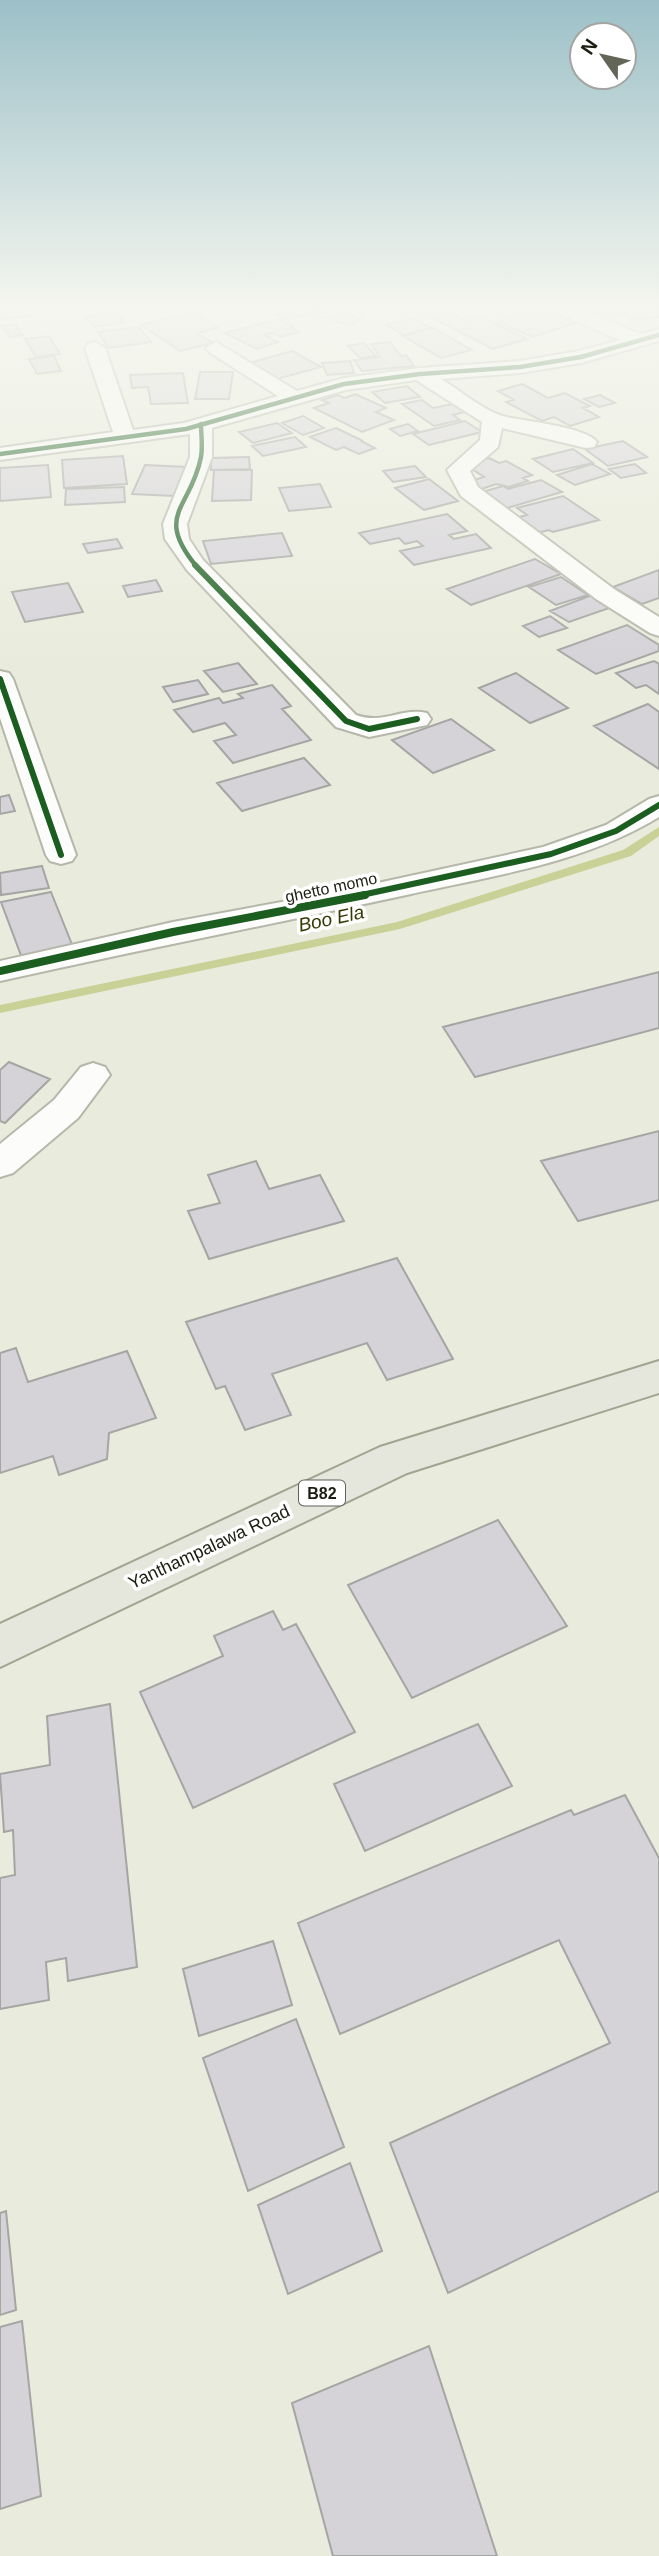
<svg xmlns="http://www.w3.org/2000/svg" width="659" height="2556" font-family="Helvetica,sans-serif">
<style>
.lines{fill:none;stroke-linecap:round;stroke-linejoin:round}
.stream{fill:#cad197;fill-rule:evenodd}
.building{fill:#d5d2d8;stroke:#a5a6a3;stroke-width:2}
.minor-casing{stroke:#b5b7aa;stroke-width:4}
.primary-casing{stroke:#a1a490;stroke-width:4}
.minor{fill:#fcfcfa;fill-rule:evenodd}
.primary{fill:#e5e7dd;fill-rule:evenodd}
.cycleway-far2-casing{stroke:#fff;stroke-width:7}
.cycleway-far1-casing{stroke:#fff;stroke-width:10}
.cycleway-casing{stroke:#fff;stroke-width:12}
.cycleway-far2{stroke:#1b5e20;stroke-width:4.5}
.cycleway-far1{stroke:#1b5e20;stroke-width:6}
.cycleway{stroke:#1b5e20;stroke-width:8}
.labels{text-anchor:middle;stroke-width:7;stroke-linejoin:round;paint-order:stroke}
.far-street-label{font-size:16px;fill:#1c1d13;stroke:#fff}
.shield{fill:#fff;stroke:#60615a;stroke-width:2}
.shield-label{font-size:16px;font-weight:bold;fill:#1c1d13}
.street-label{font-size:18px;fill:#1c1d13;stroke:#fff}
.water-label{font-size:19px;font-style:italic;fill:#353a00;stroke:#fff}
</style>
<rect width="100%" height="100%" fill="#e9ecdc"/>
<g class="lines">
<path class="stream" d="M659 827V836L631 856 400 929 0 1013V1005L397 922 623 850Z"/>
</g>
<path class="building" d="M27 309 30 316 0 319V311Z
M264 309H326L286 319Z
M327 309 361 319 349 325 315 315Z
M534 309H543L576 323 533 337 497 322Z
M609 309H659V317L632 320 625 313 614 314Z
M114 312 125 322 95 327 84 317Z
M450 312 468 321 481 317 527 339 493 349 431 317Z
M194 313 218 328 197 333 213 343 180 351 141 325Z
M413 318 431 328 404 335 386 325Z
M280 319 294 326 290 327 299 332 281 337 272 333 265 335 278 342 257 349 225 333Z
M15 324 23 335 10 337 2 326Z
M139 327 151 342 109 348 98 332Z
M433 328 472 350 441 358 403 336Z
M49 336 60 354 36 357 25 339Z
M390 342 401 356 406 355 414 366 362 371 354 360 380 357 371 344Z
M364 343 376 356 360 358 348 346Z
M292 351 321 367 277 379 249 363Z
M54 356 61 371 37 374 29 359Z
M350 361 354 373 327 375 322 363Z
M200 372H233L229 399H195Z
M183 373 188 403 151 404 148 387 132 388 130 375Z
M522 384 548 398 565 393 590 406 583 408 599 417 570 426 554 417 542 421 506 402 514 400 498 391Z
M407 386 420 397 385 403 372 392Z
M355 394 386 408 376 412 394 420 362 432 314 408 329 403 322 400 337 395 345 398Z
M600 395 615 403 599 407 584 399Z
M422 400 433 408 453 404 464 412 453 415 460 420 434 426 402 404Z
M303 416 324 428 303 435 282 423Z
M465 421 482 432 429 445 413 434Z
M277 423 292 433 253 443 239 432Z
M408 424 418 431 400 436 390 429Z
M336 428 363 441H361L375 448 359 454 344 447 336 450 310 437Z
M295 437 306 447 263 456 252 446Z
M623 441 647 457 608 466 585 449Z
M573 449 593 463 553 472 533 459Z
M123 456 127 484 64 488 62 460Z
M249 457 250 469 211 470V458Z
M489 458 499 463 506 461 532 475 523 478 528 481 509 487 496 484 479 490 467 482 484 477 466 465Z
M592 464 610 474 575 485 557 475Z
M635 464 646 473 621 478 609 469Z
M48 465 51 497 0 501V468Z
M145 465 187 467 175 496 132 494Z
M415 466 426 477 393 482 383 471Z
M214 470H252L251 500 212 501Z
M429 479 458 501 424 510 395 488Z
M541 480 562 492 507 508 482 492 503 486 508 489Z
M320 484 331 507 289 511 279 488Z
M124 487 125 502 65 505 66 489Z
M563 496 599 520 553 532 549 530 537 533 515 518 527 515 517 508Z
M447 514 467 531 449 535 454 539 476 534 491 548 414 565 400 551 423 546 417 541 405 544 399 538 370 544 359 533Z
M282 533 292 556 211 564 203 541Z
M117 539 122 548 88 553 83 544Z
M535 559 561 574 471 605 447 589Z
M659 570V598L642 604 613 587Z
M561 577 588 595 556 605 529 587Z
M156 580 162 591 128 597 123 586Z
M68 583 83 612 25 622 12 592Z
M592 595 612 607 569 622 550 611Z
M550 616 567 628 539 637 523 626Z
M627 625 659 645V651L596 674 558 650Z
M654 661 659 664V694L646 685 636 688 616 673Z
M238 663 257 684 223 692 204 671Z
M516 673 568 708 530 723 479 688Z
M198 680 208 694 173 702 163 687Z
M272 685 291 706 282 709 311 740 233 763 214 741 236 735 225 723 193 732 174 710 219 698 223 703 243 698 238 694Z
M648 704 659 712V769L594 726Z
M451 719 494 750 433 773 392 740Z
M304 758 330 785 242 811 217 783Z
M9 795 15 811 0 814V797Z
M42 866 49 888 1 895 0 873Z
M51 892 73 947 22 958 1 902Z
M659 972V1028L475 1077 443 1027Z
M9 1062 50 1079 5 1123 0 1121V1070Z
M659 1131V1200L578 1221 541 1161Z
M256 1161 269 1189 320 1175 344 1221 209 1259 188 1211 220 1203 208 1175Z
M397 1258 453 1359 387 1380 367 1343 272 1374 291 1415 245 1430 225 1386 216 1389 186 1322Z
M16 1348 28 1382 127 1351 156 1418 109 1433 107 1459 59 1475 53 1456 0 1473V1353Z
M498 1520 567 1626 412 1698 348 1585Z
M273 1611 283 1630 296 1624 355 1732 193 1808 140 1692 223 1656 214 1636Z
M110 1704 137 1967 68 1981 66 1958 46 1962 49 2000 0 2009V1878L15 1875 13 1830 4 1832 0 1774 50 1765 47 1716Z
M478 1724 512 1786 365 1851 334 1784Z
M625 1795 659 1858V2191L448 2293 390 2143 610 2043 559 1940 340 2034 298 1923 571 1810 574 1815Z
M273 1941 292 2005 199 2036 183 1969Z
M296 2019 344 2147 248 2191 203 2058Z
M350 2163 382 2251 288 2294 258 2205Z
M6 2211 16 2310 0 2315V2213Z
M22 2321 41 2496 0 2509V2327Z
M429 2346 497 2556H333L292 2403Z"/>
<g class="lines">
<g class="minor-casing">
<path id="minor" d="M556 309H581L640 334 659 329V341L581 363 520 373 441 379C460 390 481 409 502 416 522 421 587 427 597 442L594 447 586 448 502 428 498 447 470 471 478 487 614 589 659 617V636L650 633 596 599 461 496 447 470 480 440 482 422 416 380 346 390 212 428V457L187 524 189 539 203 560 356 715C384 725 401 707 427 713L431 719 427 725 369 737 336 727 187 570 165 539 163 524 190 457V434L0 460V448L113 432 85 348 88 344 95 342 105 348 133 430 184 423 278 396 209 352 206 348 216 342 297 391 344 378 420 368 520 361 579 351 620 340 558 313Z
M0 671 9 673 13 679 76 855 72 861 61 864 50 861 46 855 0 718Z
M659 796V817C584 863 496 875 411 894 274 924 137 950 0 981V961L173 922 336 892 543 847 606 825 649 799Z
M93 1063 105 1067 110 1075 78 1118 13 1173 0 1177V1144L54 1100 81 1067Z"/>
</g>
<g class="primary-casing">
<path id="primary" d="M659 1361V1393L407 1473 0 1667V1624L380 1447Z"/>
</g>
<use href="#minor" class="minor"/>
<use href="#primary" class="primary"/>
<g class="cycleway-far2-casing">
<path id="cycleway-far2" d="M0 454 186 429 344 384 420 374 520 367 581 357 659 335
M197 567C153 514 191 509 201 457 203 447 201 434 201 424"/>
</g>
<g class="cycleway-far1-casing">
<path id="cycleway-far1" d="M195 565 346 721 369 729 417 719
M0 679 61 855
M357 896 551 854 616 831 659 805"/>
</g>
<g class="cycleway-casing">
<path id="cycleway" d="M0 971 173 932 365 895"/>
</g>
<use href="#cycleway-far2" class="cycleway-far2"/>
<use href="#cycleway-far1" class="cycleway-far1"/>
<use href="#cycleway" class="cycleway"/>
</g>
<linearGradient id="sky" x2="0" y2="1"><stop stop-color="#9cc0c8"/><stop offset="0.46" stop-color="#f5f6ef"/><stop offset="1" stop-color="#f5f6ef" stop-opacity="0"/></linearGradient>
<rect width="659" height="667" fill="url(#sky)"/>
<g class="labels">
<g class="far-street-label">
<text transform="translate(331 887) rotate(-12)" y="6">ghetto momo</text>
</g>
<rect class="shield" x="299" y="1480.5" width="46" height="25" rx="5"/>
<g class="shield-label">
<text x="322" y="1499">B82</text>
</g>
<g class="street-label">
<text transform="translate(209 1547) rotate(-25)" y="6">Yanthampalawa Road</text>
</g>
<g class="water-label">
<text transform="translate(331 918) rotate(-12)" y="7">Boo Ela</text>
</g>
</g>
<g transform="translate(603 56) rotate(304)"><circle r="33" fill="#ffffff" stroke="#a4a5a1" stroke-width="2"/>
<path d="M0-5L12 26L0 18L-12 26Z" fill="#646559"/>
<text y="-10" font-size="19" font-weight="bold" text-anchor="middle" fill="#1c1d13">N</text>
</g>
</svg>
